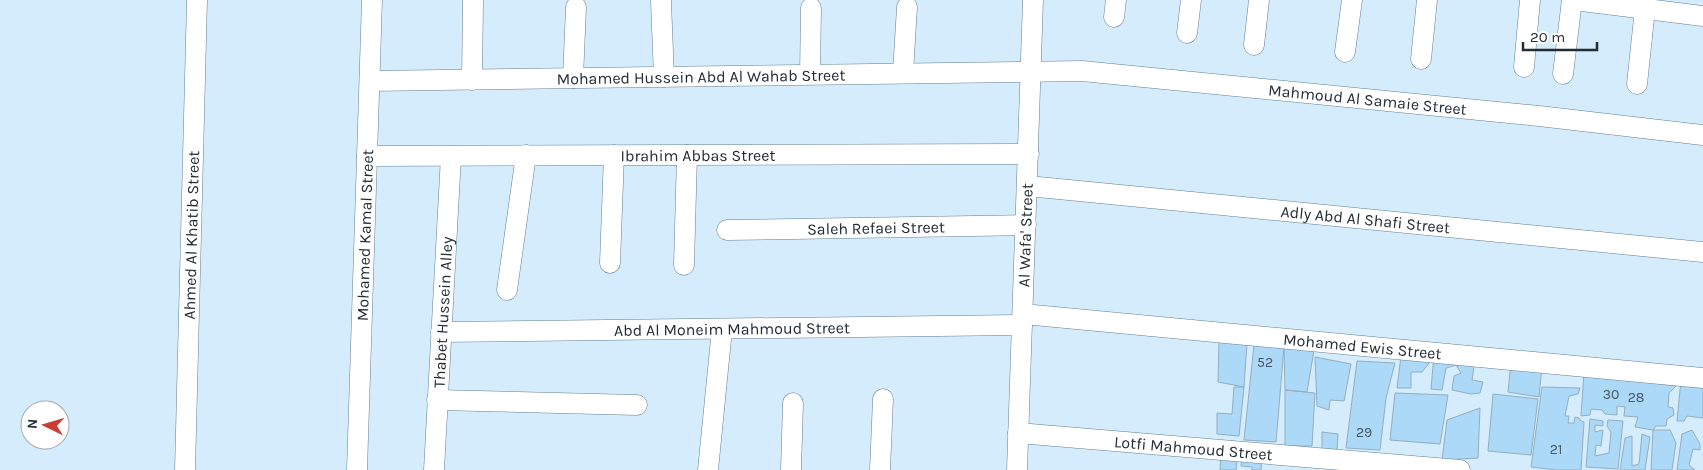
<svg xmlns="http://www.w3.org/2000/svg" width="1703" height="470" font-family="Karla,sans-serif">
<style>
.building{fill:#acd9f7;stroke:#92aec0}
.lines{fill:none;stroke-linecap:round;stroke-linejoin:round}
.street-casing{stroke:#647f91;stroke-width:21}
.street{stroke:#fff;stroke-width:20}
.labels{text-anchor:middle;stroke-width:5;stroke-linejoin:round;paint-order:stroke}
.number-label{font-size:14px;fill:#445765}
.street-label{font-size:16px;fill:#212c34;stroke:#fff}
</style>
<rect width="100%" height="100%" fill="#d5ecfc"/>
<path class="building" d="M1219 341 1247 343 1244 387 1218 382Z
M1254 345 1284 347 1276 442 1244 440Z
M1284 347 1314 350 1307 392 1285 390Z
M1434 355 1475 360 1472 380 1483 382 1480 393 1471 394 1452 390 1454 376 1461 373 1456 365 1446 368 1442 390 1431 389Z
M1401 356 1430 362 1422 372H1411V388H1397Z
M1315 357 1351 364 1344 401 1330 400 1329 410 1317 406Z
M1357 361 1395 363 1386 398 1380 450 1346 448Z
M1511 363 1542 366 1539 397 1508 392Z
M1584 372 1644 375 1643 382 1677 385 1669 393 1668 407 1673 408 1674 415 1667 419 1666 426H1656L1653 430 1635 427 1638 417 1624 416 1625 407 1617 406V415L1605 414 1602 410 1591 409 1590 415 1581 416Z
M1681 380 1703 383V418L1687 416 1684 421H1677Z
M1234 387H1244L1239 436 1217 434V413L1232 414Z
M1542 387 1580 388 1578 394 1569 396 1565 416H1569L1568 423H1574L1575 417 1579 418 1581 421 1584 422 1581 470H1556L1531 467Z
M1285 390 1315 393 1312 446H1285Z
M1395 393 1448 395 1440 444 1390 440Z
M1493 394 1538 399 1531 455 1488 451Z
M1480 408 1478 458 1442 460 1447 420Z
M1590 419 1603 421V426L1595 425V432L1603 430 1601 446 1596 445 1595 456 1609 453 1611 432 1607 426 1608 420 1623 421 1618 469 1586 467Z
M1653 430H1670L1676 443 1672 470H1651Z
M1692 430 1700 444V450L1693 449 1689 465 1695 470H1677L1682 434Z
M1322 432 1338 434 1337 451 1322 450Z
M1642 434 1650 437 1645 470H1620L1625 438 1632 436V466L1639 464Z
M1221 453 1238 454 1236 470H1220Z
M1242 454 1262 455 1261 470H1252V467L1241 466Z"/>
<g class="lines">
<g class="street-casing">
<g id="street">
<path d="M1574 0 1703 16"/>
<path d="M661 2 664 77"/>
<path d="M1114 17 1116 0"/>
<path d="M1187 33 1191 0"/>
<path d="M1254 45 1259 0"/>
<path d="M1345 52 1352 0"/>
<path d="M1421 59 1427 0"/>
<path d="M1524 67 1530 0"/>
<path d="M903 73 907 7"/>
<path d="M810 74 811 8"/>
<path d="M1563 74 1572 0"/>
<path d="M573 78 576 7"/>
<path d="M472 80 473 2"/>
<path id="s1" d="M370 81 1082 71 1539 116 1703 135"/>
<path d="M1637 84 1645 9"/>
<path id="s2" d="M367 156 1029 154"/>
<path id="s3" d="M1028 186 1703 252"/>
<path id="s4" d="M727 230 1026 225"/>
<path d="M610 263 614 155"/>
<path d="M684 265 687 155"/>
<path d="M507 290 526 155"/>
<path id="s5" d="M1023 314 1703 378"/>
<path id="s6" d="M441 332 1022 325"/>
<path d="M437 400 637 405"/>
<path id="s7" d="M1018 433 1460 470"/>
<path id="s8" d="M185 470 197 0"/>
<path id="s9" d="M357 470 372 0"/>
<path id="s10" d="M434 470 451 156"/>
<path d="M708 470 722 329"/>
<path d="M791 470 793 403"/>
<path d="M880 470 883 399"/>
<path id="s11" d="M1017 470 1033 0"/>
</g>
</g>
<use href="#street" class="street"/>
</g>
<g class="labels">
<g class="number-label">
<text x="1265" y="367">52</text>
<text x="1611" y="399">30</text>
<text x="1636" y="402">28</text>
<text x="1364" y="437">29</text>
<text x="1556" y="454">21</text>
</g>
<g class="street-label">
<text dy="6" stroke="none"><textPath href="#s1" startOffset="331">Mohamed Hussein Abd Al Wahab Street</textPath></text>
<text dy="6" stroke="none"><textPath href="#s1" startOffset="999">Mahmoud Al Samaie Street</textPath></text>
<text dy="6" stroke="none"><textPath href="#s2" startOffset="331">Ibrahim Abbas Street</textPath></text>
<text dy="6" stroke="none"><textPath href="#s3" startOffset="339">Adly Abd Al Shafi Street</textPath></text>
<text dy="6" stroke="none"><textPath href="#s4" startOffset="149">Saleh Refaei Street</textPath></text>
<text dy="6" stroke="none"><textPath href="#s8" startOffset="235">Ahmed Al Khatib Street</textPath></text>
<text dy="6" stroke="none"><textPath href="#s9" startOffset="235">Mohamed Kamal Street</textPath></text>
<text dy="6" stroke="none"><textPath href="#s11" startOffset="235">Al Wafa' Street</textPath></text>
<text dy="6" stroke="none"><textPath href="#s10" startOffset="158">Thabet Hussein Alley</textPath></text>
<text dy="6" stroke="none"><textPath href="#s6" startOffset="291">Abd Al Moneim Mahmoud Street</textPath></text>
<text dy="6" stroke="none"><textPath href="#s5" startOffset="341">Mohamed Ewis Street</textPath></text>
<text dy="6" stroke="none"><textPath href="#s7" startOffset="176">Lotfi Mahmoud Street</textPath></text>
</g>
</g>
<g transform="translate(45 425) rotate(275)"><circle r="24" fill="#ffffff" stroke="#a6abae"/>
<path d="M0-4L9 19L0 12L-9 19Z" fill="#cc3e35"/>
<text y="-8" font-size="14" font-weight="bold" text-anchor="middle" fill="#212c34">N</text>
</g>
<path d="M1523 42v8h74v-8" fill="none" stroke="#212c34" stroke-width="2.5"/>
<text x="1530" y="42" font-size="15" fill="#212c34" stroke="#ffffff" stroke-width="4" paint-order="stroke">20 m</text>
</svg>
